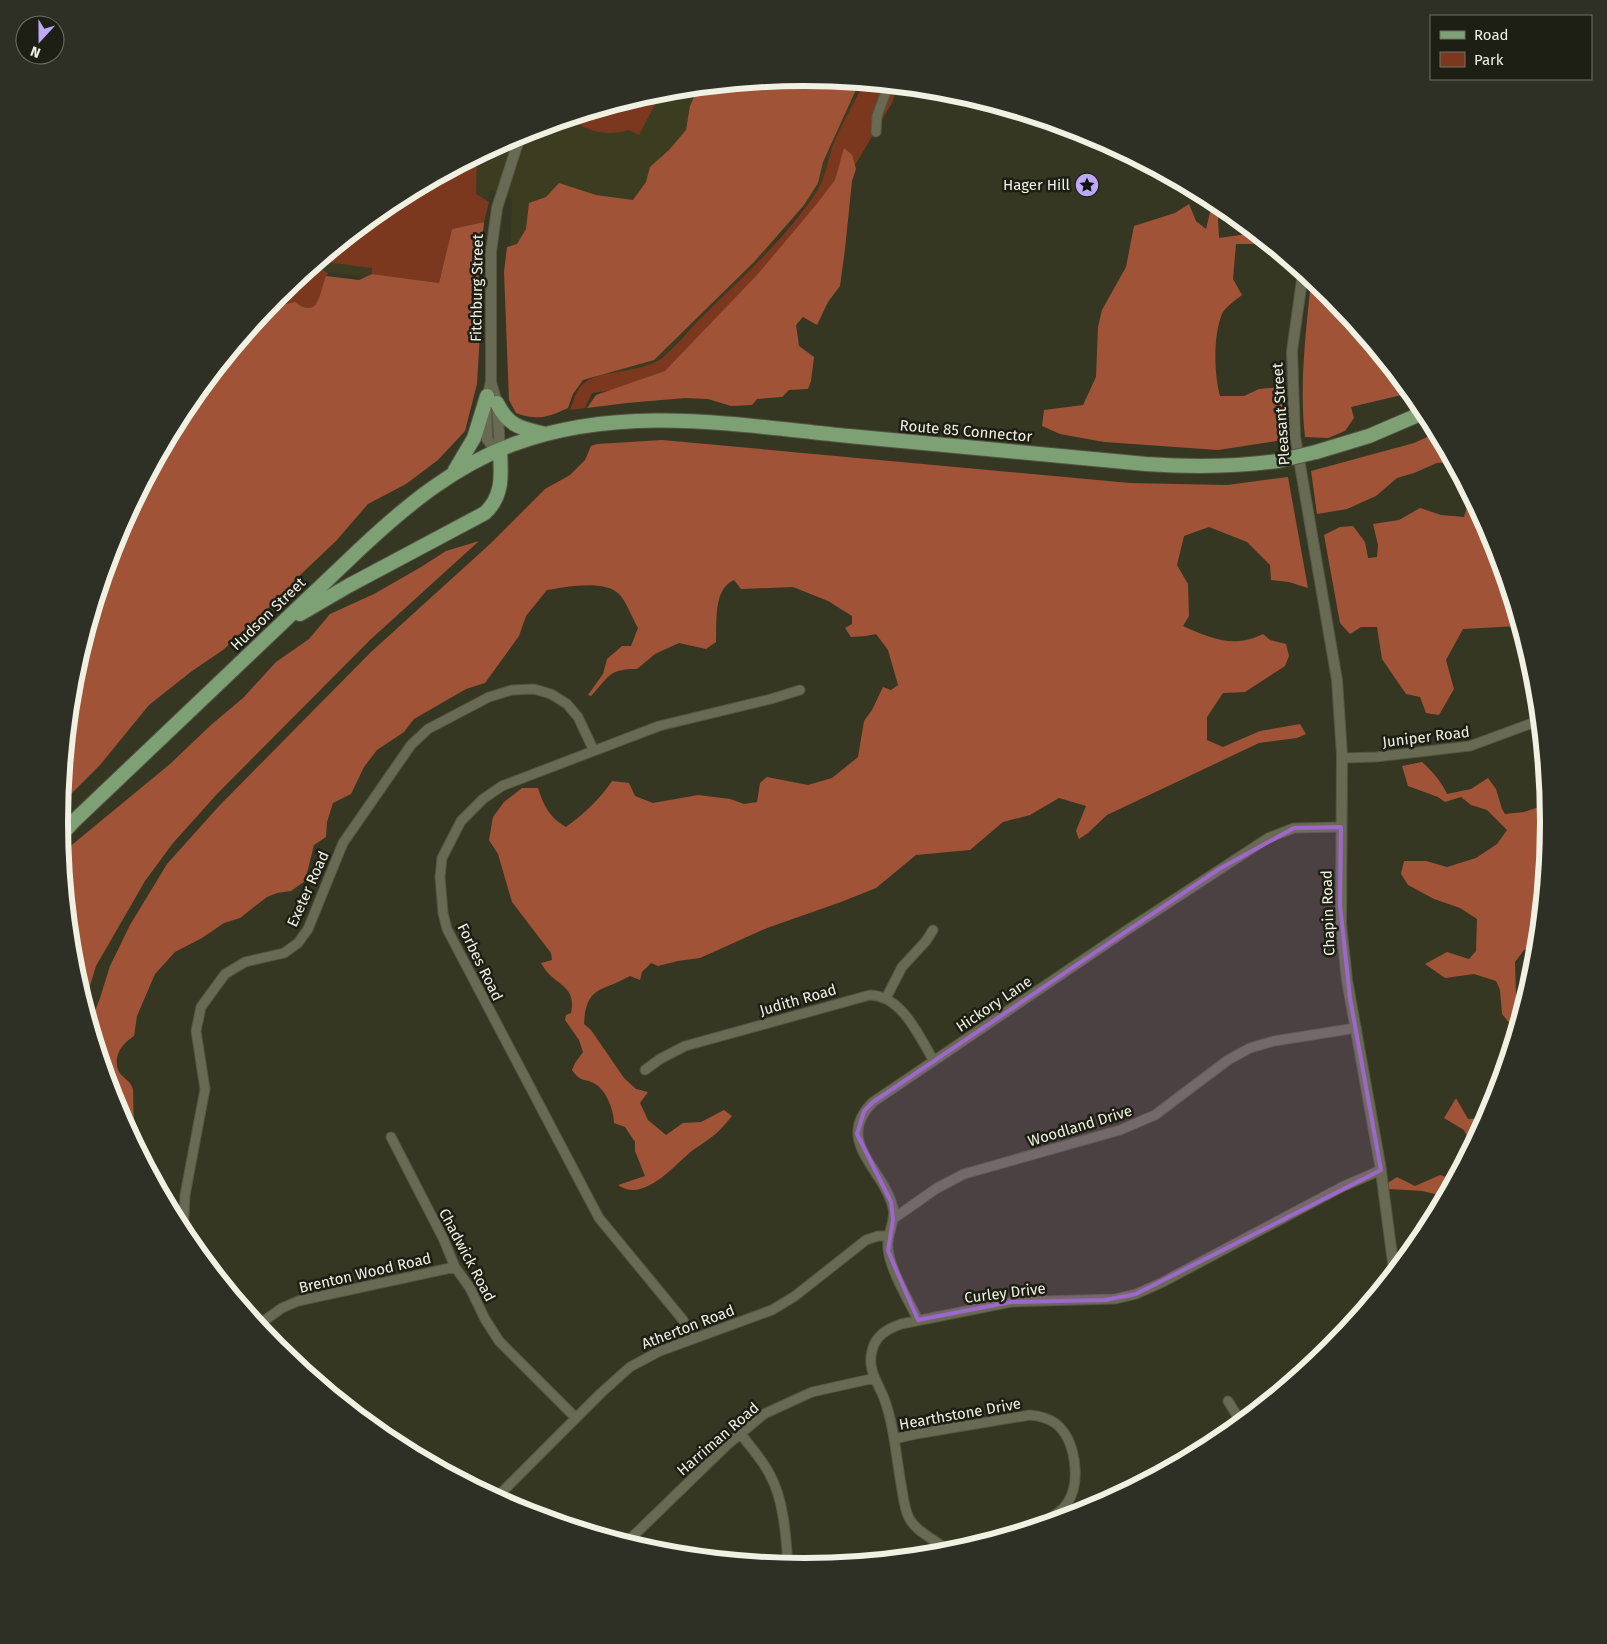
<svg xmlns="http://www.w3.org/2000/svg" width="1607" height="1644" font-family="'Fira Sans',sans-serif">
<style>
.built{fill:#3c3d20}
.green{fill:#7c381f}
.forest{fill:#a05337}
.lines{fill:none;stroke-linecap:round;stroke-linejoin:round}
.minor-casing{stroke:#555542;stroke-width:11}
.tertiary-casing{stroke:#555542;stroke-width:12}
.primary-casing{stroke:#555542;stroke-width:16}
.minor{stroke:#696a53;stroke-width:9}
.tertiary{stroke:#696a53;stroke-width:10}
.primary{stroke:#7da175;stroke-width:14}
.primary-bridge-casing{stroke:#555542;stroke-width:16;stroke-linecap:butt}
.primary-bridge{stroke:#7da175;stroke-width:14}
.marked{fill:#9e67ca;fill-opacity:0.2;stroke:#9e67ca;stroke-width:4;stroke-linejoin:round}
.labels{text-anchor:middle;stroke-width:5;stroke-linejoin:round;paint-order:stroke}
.poi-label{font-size:15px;fill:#f0f1e3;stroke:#1d1e14;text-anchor:end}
.street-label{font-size:15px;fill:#f0f1e3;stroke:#1d1e14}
.rim{fill:none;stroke:#f0f1e3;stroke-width:6}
</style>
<rect width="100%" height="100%" fill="#363722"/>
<path class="built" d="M804 77 863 83 836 140 822 183 815 194 764 255 691 327 667 353 653 363 636 369 589 379 507 355 512 198 491 190 475 232 457 289 318 271 294 310 270 304 277 295 390 203 519 134 658 92Z"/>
<path class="green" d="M863 83 897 87 892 103 848 177 673 372 619 389 592 393 585 408 570 410C573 402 575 393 581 386 597 368 639 375 662 358 677 346 688 330 702 317 741 278 784 240 815 194 825 180 827 164 832 148 840 126 854 105 863 83Z
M662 91 639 135 629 130C608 136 587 133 572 118L624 102 638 109 647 95Z
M477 156 476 194 489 202 484 222 452 229 439 283 372 274V268L319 261 390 203Z
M314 265 328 273C319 290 321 321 295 302L286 304 272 301 277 295Z"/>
<path class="forest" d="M804 77 859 83 823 162 818 183 804 205 754 262 654 360 583 380 573 394 568 408C549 417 537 421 516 413L509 400 504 272 507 247 517 244 526 229 529 203 546 197 559 183 596 195 633 200 646 182 650 167 669 150 686 130 690 106 698 88Z
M844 148 852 155 856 169 852 181 845 249 840 286 828 302 817 325 803 317 796 325 799 346 814 357 811 381 808 389 789 390 782 397 757 399 752 405 731 406 708 399 685 398 627 403 587 408 596 395 665 371 757 275 816 205 835 180Z
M1213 200 1220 205 1218 219 1219 238 1254 233 1267 244H1236L1233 279 1242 295C1236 300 1225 307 1222 314 1213 336 1214 374 1220 396H1244L1259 389 1282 387 1283 440 1218 450 1104 442 1060 434 1042 426 1044 410 1083 405 1096 377 1098 327 1102 310 1126 267 1134 226 1175 213 1189 204 1196 221 1206 229Z
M484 222 478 283 480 332 477 384 465 431 438 460 406 484 368 504 336 541 298 577 276 601 223 650 192 671 149 705 100 765 61 804 73 676 116 537 184 408 272 301 286 304 295 302C319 320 319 294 326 276L359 280 372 274 439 283 452 229Z
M1311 280 1330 296 1410 393 1351 407 1354 418 1345 431 1328 438 1305 437C1299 385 1306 332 1311 280Z
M1436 433 1452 462 1437 463 1414 473 1397 478 1376 496 1347 509 1317 514 1311 471 1414 443Z
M662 440 1130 483 1227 485 1288 477 1308 588 1289 582 1271 580 1270 565 1247 542 1209 527 1184 536 1177 565 1188 584 1189 616 1183 626C1210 638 1234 649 1263 634L1270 640 1286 644 1289 656 1285 666 1245 692 1223 693 1207 717V740L1223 747 1260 731 1300 724 1306 734 1297 738 1259 743 1107 815 1088 833 1079 839 1076 831 1086 806 1059 798 1030 815 1003 822 970 850 916 855 876 888 841 902 767 928 700 958 678 961 658 966 651 963 642 972 640 980 630 976C602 992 586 985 584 1024L591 1030 624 1078 636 1089 648 1092 640 1103 648 1120 666 1135 683 1123 701 1122 724 1110 732 1116C726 1123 720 1131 713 1136 707 1141 700 1145 693 1150 675 1164 644 1204 618 1185L645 1176 635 1151V1142L625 1127 614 1123C614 1110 606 1090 595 1084 584 1077 582 1084 572 1070L575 1063 583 1052 579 1040 565 1020 566 1015 571 1013C576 989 562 987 548 973 545 970 543 966 541 963L552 960 551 953 512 902 498 854 489 840 493 817 504 802 522 788H538C544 806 549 817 566 827 584 814 599 800 612 781L629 783 635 796 653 803 698 795 730 799 744 804 757 802 760 783 767 777 808 785 832 778 858 757 864 721 872 710 883 687 891 690 898 685 888 650 876 634 866 636 851 637 845 628 852 624V616L828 601 793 587 741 589 734 580C713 589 717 622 716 642L706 649 679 643 655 654 637 669C608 669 610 676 591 696L588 695 603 674 607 659 622 646H631L638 628C634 621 625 599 619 594 604 579 565 587 547 590L526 616 519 636 485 683 466 689 414 719 404 732 377 750 364 767 351 794 333 803 327 822 326 837 314 845 305 881 291 891 277 893 267 897 240 918 224 923 202 938 175 952 155 974 137 1016 134 1036C122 1044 112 1056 119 1072 123 1078 132 1082 133 1090 134 1107 132 1121 138 1136H131L115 1107 90 1024 100 998 110 966 130 925 167 864 219 806 371 652 490 544 545 489 570 475 585 460 591 446 597 444Z
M1470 496 1492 537 1519 626 1463 629 1446 660 1454 689 1439 715 1426 713 1420 697 1406 694 1382 659 1377 627H1361L1350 634 1340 623 1324 535 1340 527 1353 526 1365 542 1368 558 1377 557 1378 545 1373 524 1399 520 1420 508 1441 515 1464 517Z
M479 541 370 640 217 794 173 843 145 881 96 966 84 1005 73 967 70 938 73 918 68 912 62 853 170 764 211 725 243 698 276 662 309 639 330 614 374 594 421 567 446 551Z
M1422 762C1433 772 1441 781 1447 794L1471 789 1488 778 1496 789 1502 809 1505 814 1524 812 1542 806 1547 809C1549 834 1545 883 1536 907L1540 910 1536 948 1524 950 1515 962 1516 996H1525L1515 1030 1502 1014 1500 990 1496 981 1474 974 1445 978 1425 964 1447 952 1469 959 1476 951 1477 919 1460 908 1434 899 1408 885 1401 874 1404 861H1426L1447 867 1476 858 1497 844 1507 830 1487 810 1471 805 1461 797 1445 802 1438 797 1408 786 1402 766Z
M1456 1098 1468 1119 1486 1118 1471 1145 1464 1130 1444 1118Z
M1440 1175 1453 1179 1444 1196 1422 1191 1389 1189 1386 1184 1397 1177 1415 1186Z"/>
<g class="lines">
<g class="minor-casing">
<path id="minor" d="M876 132 877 116 888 86
M1342 758 1376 757 1470 746 1538 721
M886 998 902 967 926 941 933 930
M645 1070 660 1059 685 1046 870 995C903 996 919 1037 934 1061
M391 1137 443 1238 455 1267 470 1288 485 1319 499 1341 576 1418
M893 1219 937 1188 964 1174 1120 1130 1155 1115 1228 1060 1250 1048 1274 1041 1356 1028
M183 1234 185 1195 205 1089 196 1031 201 1007 225 974 245 962 284 953 298 943 308 929 343 843 411 745 428 729 489 697 512 690 534 689 551 694 567 704 578 717 594 751
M918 1320C909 1301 890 1270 888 1249 886 1235 896 1222 893 1208 884 1169 833 1141 873 1102L1127 930 1268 838 1294 828 1341 827
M258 1325 282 1308 298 1301 455 1267
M692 1339 683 1320 599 1218 447 929 443 913 440 877 442 858 461 821 483 799 502 786 659 726 771 699 800 690
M1228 1401 1241 1422
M741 1434C750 1447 763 1460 770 1475 784 1500 786 1537 788 1565
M894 1439 916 1434 1030 1415C1039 1416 1048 1418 1055 1423 1076 1439 1081 1481 1068 1502 1062 1513 1048 1519 1038 1525
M496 1498 601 1393 630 1367 660 1351 772 1310 795 1296 866 1240 878 1236H889
M626 1543 727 1445 764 1414 812 1392 875 1378
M949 1552C937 1540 917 1533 909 1518 904 1508 903 1495 901 1484 896 1456 894 1425 884 1398 878 1383 867 1369 872 1351 875 1336 887 1329 901 1324L1011 1302 1115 1299 1136 1294 1161 1283 1342 1187 1381 1170"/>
</g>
<g class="tertiary-casing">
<path id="tertiary" d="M1303 273 1292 351 1295 436 1337 680 1342 755 1341 924 1347 980 1380 1164 1394 1270
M491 382 497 403 500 450 493 447 487 439 486 403 491 382V252L497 208 521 133"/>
</g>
<g class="primary-casing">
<path id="primary" d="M497 403C509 427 521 428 545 434
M1316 452 1369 436 1425 412
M455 470 474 438 487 396
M300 614 348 586 485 513C504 495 501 474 500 450
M60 836 74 821 361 548C407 505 454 466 514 444 624 404 736 425 849 436 948 445 1047 455 1146 464 1190 467 1234 467 1278 461"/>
</g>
<use href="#minor" class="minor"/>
<use href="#tertiary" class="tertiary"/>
<use href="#primary" class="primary"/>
<g class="primary-bridge-casing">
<path id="primary-bridge" d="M1278 461 1316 452"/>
</g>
<use href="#primary-bridge" class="primary-bridge"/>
</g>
<path class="marked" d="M1341 827 1340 905 1350 998 1381 1170 1136 1294 1105 1300 1011 1302 918 1320 888 1251 893 1219 891 1202 857 1134 864 1111 873 1102 1219 869 1294 828Z"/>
<defs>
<g id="sight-disc" transform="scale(1.25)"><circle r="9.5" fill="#bda9f5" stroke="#1d1e14"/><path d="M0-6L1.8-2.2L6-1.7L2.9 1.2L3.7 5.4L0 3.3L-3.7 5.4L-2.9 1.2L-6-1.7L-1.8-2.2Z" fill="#111"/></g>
</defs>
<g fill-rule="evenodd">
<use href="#sight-disc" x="1087" y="185"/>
</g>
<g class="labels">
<g class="poi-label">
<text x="1070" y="190">Hager Hill</text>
</g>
<g class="street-label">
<text transform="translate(477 288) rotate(-89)" y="5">Fitchburg Street</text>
<text transform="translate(1281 414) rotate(-94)" y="5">Pleasant Street</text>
<text transform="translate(966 431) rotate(5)" y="5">Route 85 Connector</text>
<text transform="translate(268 614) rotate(-44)" y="5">Hudson Street</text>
<text transform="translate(1426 737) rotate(-7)" y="5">Juniper Road</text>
<text transform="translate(308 889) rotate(-66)" y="5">Exeter Road</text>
<text transform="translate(1328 913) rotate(-92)" y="5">Chapin Road</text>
<text transform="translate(480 962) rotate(64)" y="5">Forbes Road</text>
<text transform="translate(798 1000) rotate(-16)" y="5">Judith Road</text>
<text transform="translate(994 1004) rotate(-34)" y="5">Hickory Lane</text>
<text transform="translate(1080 1126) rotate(-17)" y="5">Woodland Drive</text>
<text transform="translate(467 1255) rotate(62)" y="5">Chadwick Road</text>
<text transform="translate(365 1273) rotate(-13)" y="5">Brenton Wood Road</text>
<text transform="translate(1005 1293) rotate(-7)" y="5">Curley Drive</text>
<text transform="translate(688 1327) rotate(-21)" y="5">Atherton Road</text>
<text transform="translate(960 1414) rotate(-10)" y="5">Hearthstone Drive</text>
<text transform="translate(718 1439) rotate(-41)" y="5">Harriman Road</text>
</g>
</g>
<path d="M0 0H1607V1644H0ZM68 822a736 736 0 1 1 1472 0a736 736 0 1 1-1472 0Z" fill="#2e2f25" fill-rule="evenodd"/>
<path class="rim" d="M68 822a736 736 0 1 1 1472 0a736 736 0 1 1-1472 0Z"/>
<rect x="1430" y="15" width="162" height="65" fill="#1d1e14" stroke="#717267"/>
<rect x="1440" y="31" width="25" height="8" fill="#7da175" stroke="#717267"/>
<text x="1474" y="40" font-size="15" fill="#f0f1e3">Road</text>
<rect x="1440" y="52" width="25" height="15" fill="#7c381f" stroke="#717267"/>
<text x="1474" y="65" font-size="15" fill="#f0f1e3">Park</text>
<g transform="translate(40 40) rotate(201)"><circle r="24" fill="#1d1e14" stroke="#717267"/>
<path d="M0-4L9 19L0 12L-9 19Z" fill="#bda9f5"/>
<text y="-8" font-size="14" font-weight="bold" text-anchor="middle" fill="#f0f1e3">N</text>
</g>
</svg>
